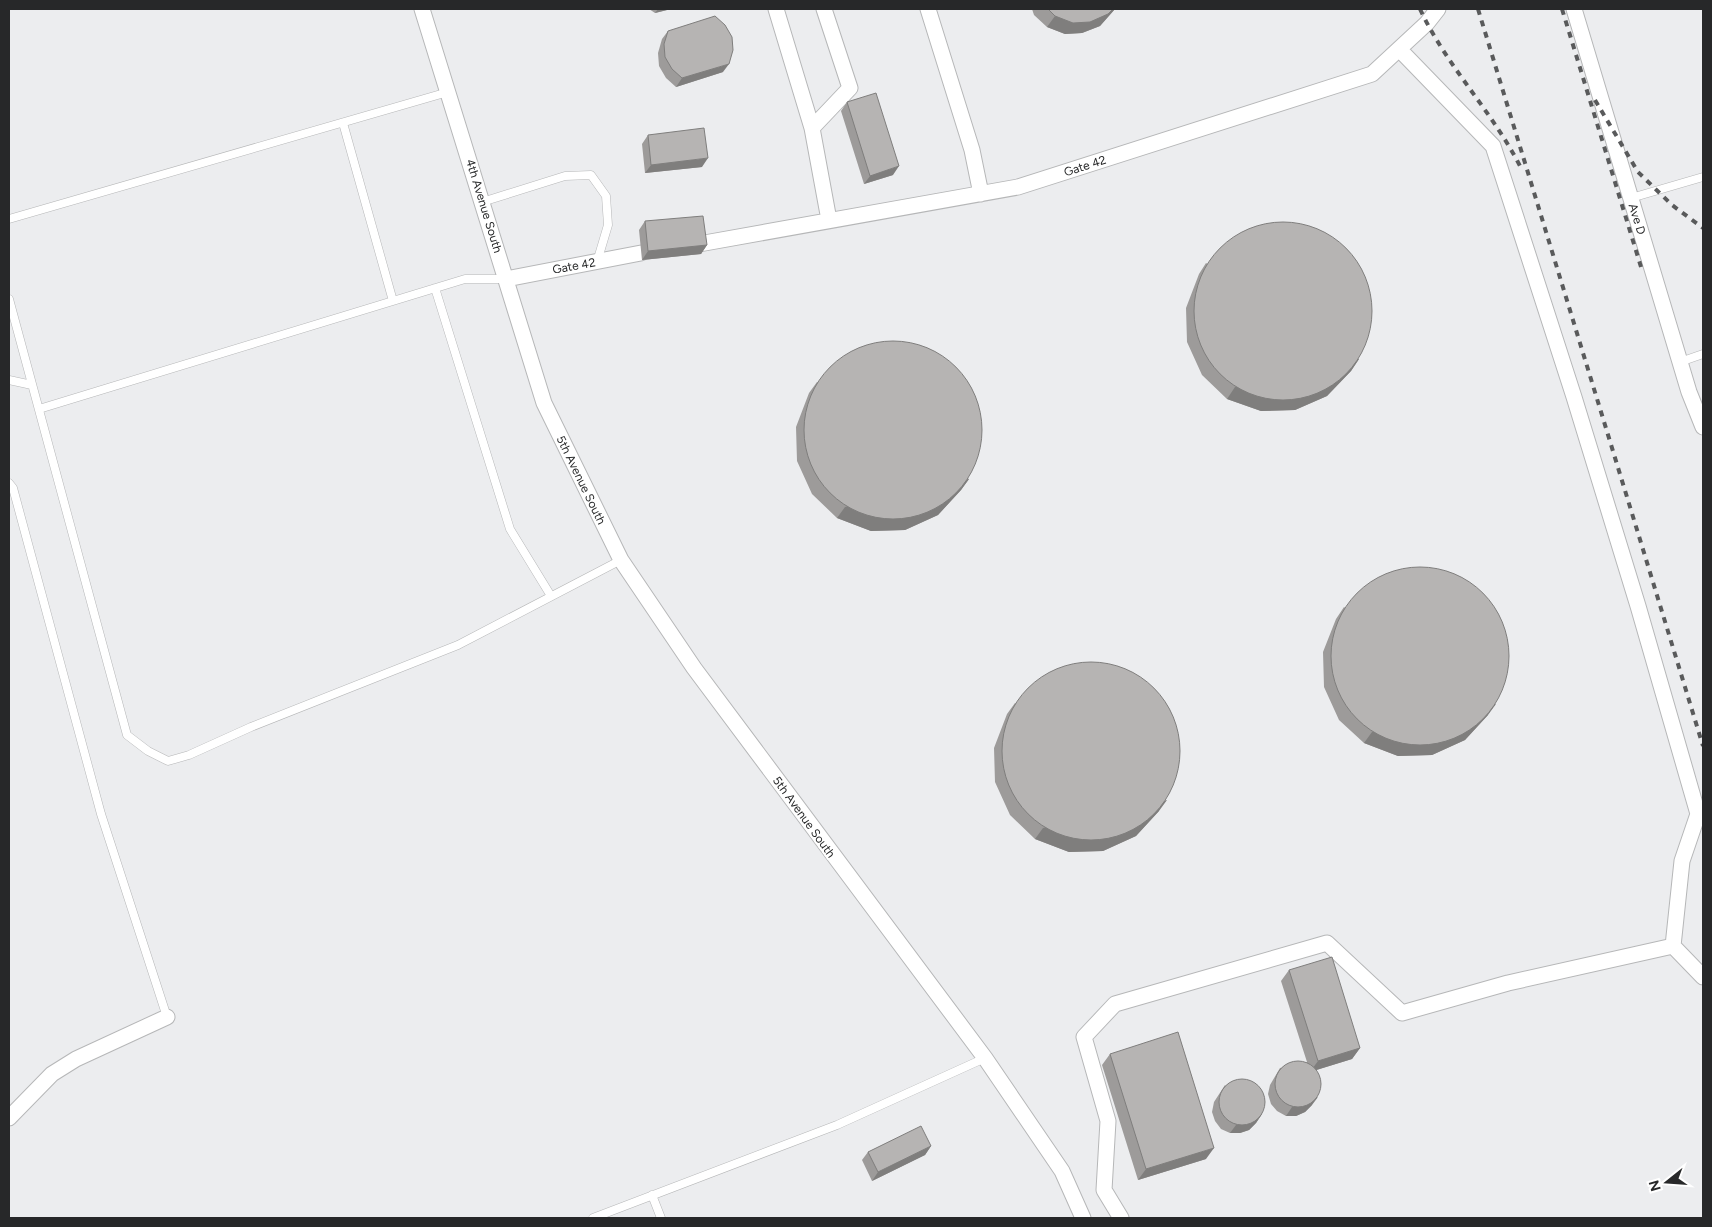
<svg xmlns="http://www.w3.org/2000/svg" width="1712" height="1227" font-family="Figtree,sans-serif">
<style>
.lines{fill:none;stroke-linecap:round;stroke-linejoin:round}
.lane-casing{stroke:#b6b7b8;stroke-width:9}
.street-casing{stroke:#b6b7b8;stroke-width:17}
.lane{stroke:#fff;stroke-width:8}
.street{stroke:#fff;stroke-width:15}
.rail{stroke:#595a5b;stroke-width:4;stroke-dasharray:6 6;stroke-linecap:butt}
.wall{fill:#9d9b9a}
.shaded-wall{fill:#7f7e7d}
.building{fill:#b6b4b3;stroke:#7f7e7d}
.labels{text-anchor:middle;stroke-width:4;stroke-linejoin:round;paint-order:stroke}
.street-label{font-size:12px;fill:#272829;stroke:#fff}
</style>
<rect width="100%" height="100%" fill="#ecedef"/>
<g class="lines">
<g class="lane-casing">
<path id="lane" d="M343 123 393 301
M1631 198 1703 177
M482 202 565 176 591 175 606 196 608 225 597 262
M9 219 448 92
M435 288 510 529 551 596
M9 299 127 735 148 751 168 761 189 755 251 727 458 645 621 560
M1680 362 1703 354
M9 380 32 385
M39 409 465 279H506
M9 483 13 488 101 814 167 1017
M652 1195 661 1218
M593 1218 837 1125 985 1058"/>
</g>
<g class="street-casing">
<path id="street" d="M422 9 544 403 621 560 694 668 985 1058 1062 1171 1083 1218
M776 9 812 128
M824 9 850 88 812 128 829 220
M928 9 972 150 981 194
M1574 9 1689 392 1703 427
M1399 49 1493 146 1574 397 1638 606 1698 814 1682 861 1673 946
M699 244 1018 187 1372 74 1427 23 1438 9
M506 279 641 253
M9 1118 52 1074 76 1059 167 1017
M1121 1218 1104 1190 1108 1121 1084 1037 1115 1004 1327 943 1402 1013 1508 983 1673 946 1703 977"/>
</g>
<use href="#lane" class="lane"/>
<use href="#street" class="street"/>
<path class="rail" d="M1420 9C1447 67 1493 112 1521 168
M1478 9 1703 746
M1562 9 1641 267
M1595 100 1638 172 1672 205 1703 228"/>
</g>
<path class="wall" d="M649 9H671L655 13Z
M1032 9H1115L1100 26 1082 33 1065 34 1047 27 1034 15Z
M668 31 723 72 676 87 666 78 659 66 658 53 662 39Z
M847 102 893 175 864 184 841 111Z
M648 135 702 167 645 173 642 144Z
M645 221 707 245 701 254 642 260 639 230Z
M1206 263 1359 359 1351 371 1327 396 1295 410 1261 411 1227 399 1202 375 1187 342 1186 308 1199 274Z
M817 382 969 479 961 490 938 515 905 530 871 531 837 518 812 494 797 461 796 427 809 393Z
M1344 607 1488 715 1465 740 1432 755 1398 756 1364 743 1339 720 1324 687 1323 652 1336 619Z
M1015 703 1159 811 1136 836 1103 851 1069 852 1035 839 1010 815 995 782 994 748 1007 714Z
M1289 970 1360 1048 1352 1059 1316 1070 1312 1105 1305 1112 1296 1116H1286L1277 1111 1271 1104 1268 1094 1270 1085 1280 1068 1307 1062 1281 981Z
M1110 1054 1206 1159 1138 1180 1102 1065Z
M1225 1085 1262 1114 1256 1123 1249 1130 1240 1133H1230L1221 1129 1215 1121 1212 1112 1214 1102Z
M931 1146 925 1155 872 1181 862 1160 868 1152Z"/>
<path class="shaded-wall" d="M658 9H671L655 13Z
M1115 9 1100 26 1082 33 1065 34 1047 27 1055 16Z
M729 64 723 72 676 87 682 78Z
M708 158 702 167 645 173 651 165Z
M899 166 893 175 864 184 870 176Z
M707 245 701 254 642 260 648 251Z
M1359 359 1351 371 1327 396 1295 410 1261 411 1227 399 1235 387Z
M969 479 961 490 938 515 905 530 871 531 837 518 845 507Z
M1496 704 1488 715 1465 740 1432 755 1398 756 1364 743 1372 732Z
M1167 800 1159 811 1136 836 1103 851 1069 852 1035 839 1043 828Z
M1360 1048 1352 1059 1310 1072 1318 1061Z
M1318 1097 1312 1105 1305 1112 1296 1116H1286L1292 1107Z
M1262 1114 1256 1123 1249 1130 1240 1133H1230L1236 1125Z
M931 1146 925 1155 872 1181 878 1172Z
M1214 1148 1206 1159 1138 1180 1146 1169Z"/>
<path class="building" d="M1048 9H1113L1108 14 1090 22 1073 23 1055 16Z
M715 16 725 25 732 37 733 50 729 64 682 78 672 69 665 57 664 44 668 31Z
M876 93 899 166 870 176 847 102Z
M704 128 708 158 651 165 648 135Z
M703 216 707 245 648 251 645 221Z
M1194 311a89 89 0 1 1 178 0a89 89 0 1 1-178 0Z
M804 430a89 89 0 1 1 178 0a89 89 0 1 1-178 0Z
M1331 656a89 89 0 1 1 178 0a89 89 0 1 1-178 0Z
M1002 751a89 89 0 1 1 178 0a89 89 0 1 1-178 0Z
M1332 957 1360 1048 1318 1061 1289 970Z
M1178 1032 1214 1148 1146 1169 1110 1054Z
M1275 1084a23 23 0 1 1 46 0a23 23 0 1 1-46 0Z
M1219 1102a23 23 0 1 1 46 0a23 23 0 1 1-46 0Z
M921 1126 931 1146 878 1172 868 1152Z"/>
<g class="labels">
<g class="street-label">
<text transform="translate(1085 166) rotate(-18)" y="4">Gate 42</text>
<text transform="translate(484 206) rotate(73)" y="4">4th Avenue South</text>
<text transform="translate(1637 219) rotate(73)" y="4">Ave D</text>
<text transform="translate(574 266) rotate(-10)" y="4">Gate 42</text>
<text transform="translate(581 480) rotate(64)" y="4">5th Avenue South</text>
<text transform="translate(804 817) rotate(54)" y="4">5th Avenue South</text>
</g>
</g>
<rect width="1712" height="1227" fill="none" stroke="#272829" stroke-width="20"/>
<g transform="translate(1667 1182) rotate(253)" stroke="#ffffff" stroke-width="4" paint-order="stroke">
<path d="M0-4L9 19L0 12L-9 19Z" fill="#272829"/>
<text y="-8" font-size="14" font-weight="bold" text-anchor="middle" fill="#272829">N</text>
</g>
</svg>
